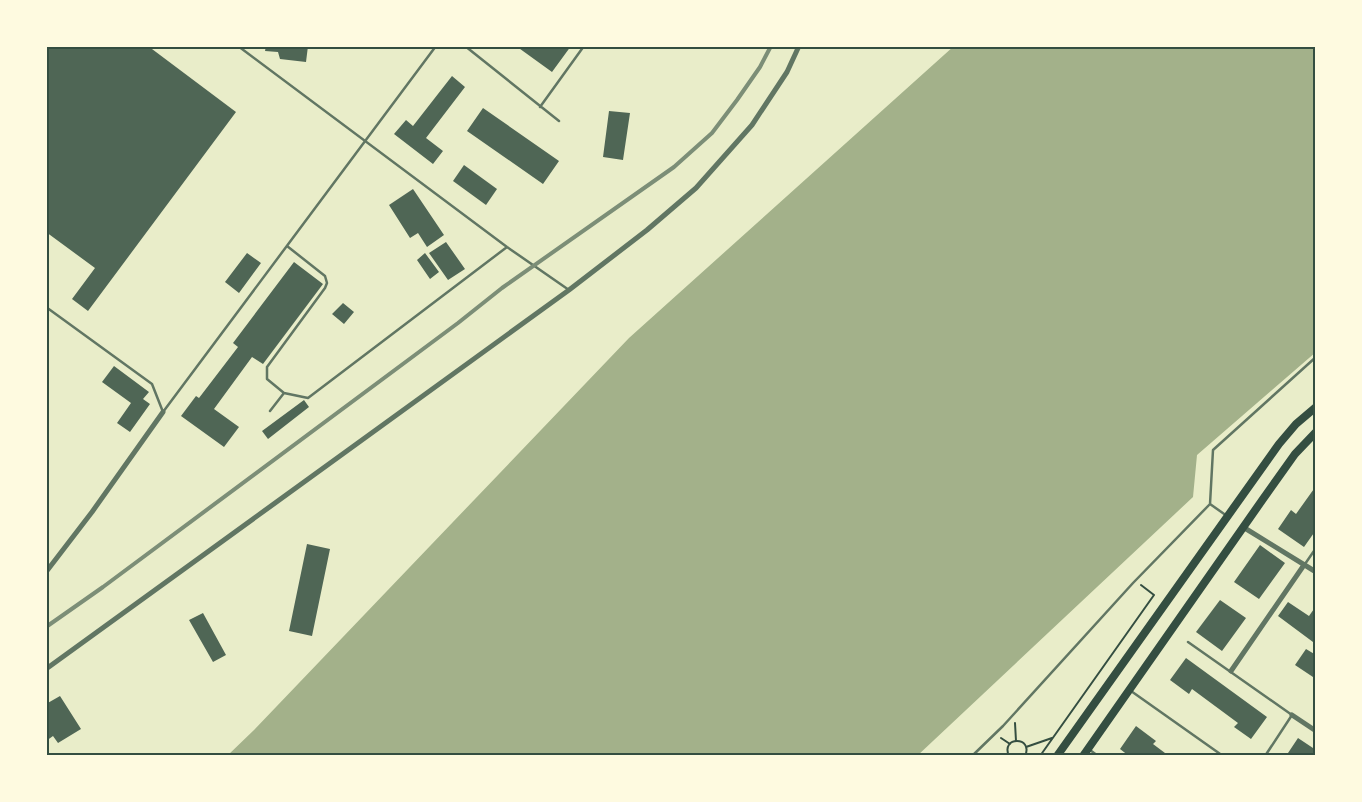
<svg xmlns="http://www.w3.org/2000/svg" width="1362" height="802" font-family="Arial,sans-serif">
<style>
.water{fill:#a3b18a}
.building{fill:#4f6655}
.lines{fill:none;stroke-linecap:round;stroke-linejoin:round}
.path{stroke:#344e41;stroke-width:2}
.service{stroke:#617663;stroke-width:2.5}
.minor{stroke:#617663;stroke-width:5}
.secondary{stroke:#344e41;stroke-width:8}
.rail{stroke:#7c8e77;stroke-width:4}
.neatline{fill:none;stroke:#344e41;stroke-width:2}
</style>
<rect width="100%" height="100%" fill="#e9edc9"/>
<path class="water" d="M954 46H1316V352L1197 455 1193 497 917 756H227L254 730 629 338Z"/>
<path class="building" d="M46 46H148L236 112 88 311 72 299 95 268 46 232Z
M266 46H308L306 62 280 59 278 52 265 51Z
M516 46H571L552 72Z
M452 76 465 87 426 138 443 151 433 164 394 134 406 120 413 126Z
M483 108 559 161 543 184 467 131Z
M609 111 630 113 623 160 603 157Z
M464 165 497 189 486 205 453 181Z
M413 189 444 235 427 247 418 233 410 238 389 205Z
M446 242 465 269 448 280 429 253Z
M247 253 261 263 239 293 225 282Z
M425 253 439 272 430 279 417 260Z
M294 262 323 284 263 364 252 357 214 409 239 427 224 447 181 416 196 396 199 398 238 347 233 343Z
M343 303 354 312 344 324 332 314Z
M114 366 149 392 143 399 150 404 130 432 117 423 131 403 102 382Z
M304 400 309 407 268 439 262 431Z
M1316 486V530L1304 547 1278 529 1291 510 1296 514Z
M307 544 330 549 312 636 289 631Z
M1260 545 1285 563 1259 599 1234 582Z
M1220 600 1246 618 1222 651 1196 632Z
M1288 602 1309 616 1316 606V638L1313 642 1278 616Z
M203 613 226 655 213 662 189 620Z
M1306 649 1316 655V679L1295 665Z
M1186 658 1267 717 1251 739 1234 727 1238 723 1192 689 1189 694 1170 680Z
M60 696 81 729 58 743 53 736 46 741V704Z
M1136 726 1156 741 1153 744 1169 756H1129L1120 749Z
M1298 738 1316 750V756H1286Z"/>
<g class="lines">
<path class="path" d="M1015 723 1016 741
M1001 738 1010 744
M1026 747 1052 738
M1009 756C1000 736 1034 736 1025 756
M1040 756 1154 595 1141 585"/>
<path class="service" d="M238 46 507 247 569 290
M465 46 559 121
M540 107 584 46
M46 307 152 384 163 412
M284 393 267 379V367L325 288 327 283 325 276 287 246
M270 411 284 393 308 398 507 247
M163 412 436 46
M1210 504 1213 450 1316 357
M1210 504 1227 516
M1305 564 1316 548
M1188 642 1292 715 1265 756
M1131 691 1223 756
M1090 750 1098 756
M972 756 1003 726 1133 583 1210 504
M1250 756H1253"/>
<path class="minor" d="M1243 527 1316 572
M46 572 92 512 163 412
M46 669 569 290 647 230 696 188 752 125 787 72 799 46
M1231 671 1304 565
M1292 715 1316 731"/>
<path class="secondary" d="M1057 756 1279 444 1296 424 1316 407
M1083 756 1263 499 1295 454 1316 432"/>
<path class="rail" d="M46 627 103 587 458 323 502 288 674 167 712 133 737 100 760 67 771 46"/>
</g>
<rect width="1362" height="802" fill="none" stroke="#fefae0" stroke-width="95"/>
<rect x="48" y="48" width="1266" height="706" class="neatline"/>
</svg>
